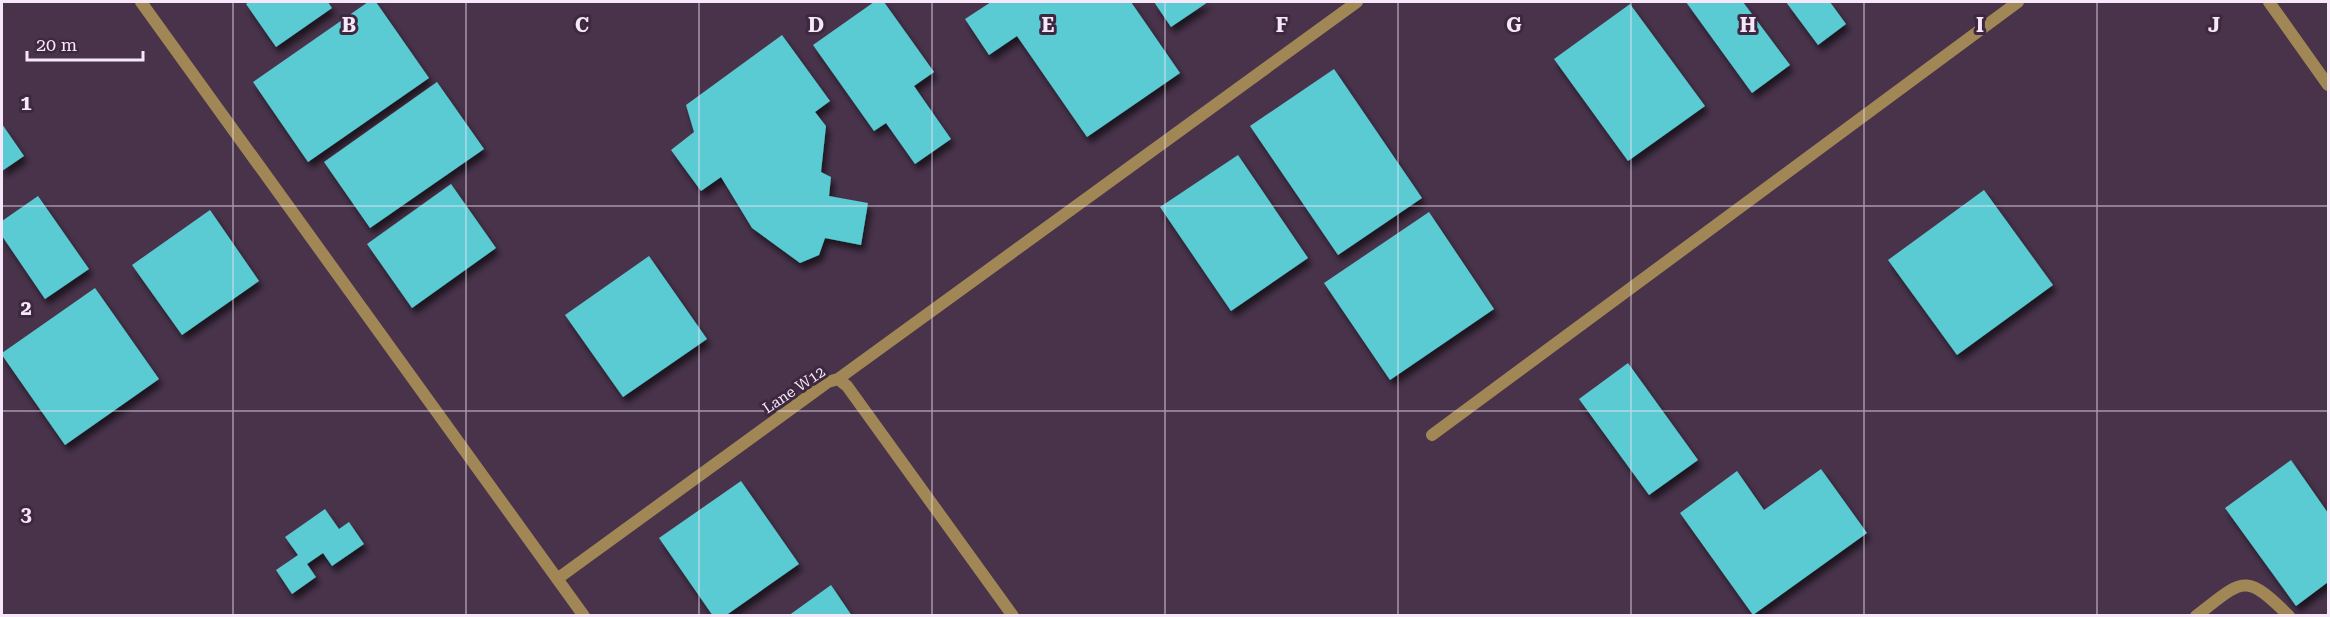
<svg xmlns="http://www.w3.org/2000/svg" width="2330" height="617" font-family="'Roboto Serif',serif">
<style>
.building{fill:#5acad3;filter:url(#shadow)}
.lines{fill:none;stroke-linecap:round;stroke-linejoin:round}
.street{stroke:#a18756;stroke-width:12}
.grid{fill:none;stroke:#f6e8f8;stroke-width:1.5;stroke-opacity:0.55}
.labels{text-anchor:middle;stroke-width:6;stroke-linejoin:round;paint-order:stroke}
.street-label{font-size:15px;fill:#f6e8f8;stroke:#3d2840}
.grid-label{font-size:20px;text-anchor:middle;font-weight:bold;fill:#f6e8f8;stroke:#3d2840;stroke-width:6;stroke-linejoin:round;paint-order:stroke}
</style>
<defs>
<filter id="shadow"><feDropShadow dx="3.5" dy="6" stdDeviation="3" flood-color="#0009"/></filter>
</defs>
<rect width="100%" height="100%" fill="#48334b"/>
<path class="building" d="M249 2H328L332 8 276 47 246 4Z
M368 2H376L429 78 308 162 253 82Z
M874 2H884L934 72 914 86 951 139 915 164 886 123 874 131 813 45Z
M991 2H1131L1180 73 1087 137 1017 36 989 55 965 19Z
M1154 2H1208L1171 27Z
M1686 2H1743L1790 65 1752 93Z
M1786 2H1830L1846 24 1818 45Z
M1630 4 1705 106 1628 161 1554 59Z
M782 35 830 101 815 112 826 126 821 172 831 177 829 196 868 203 861 245 825 238 819 255 800 263 752 228 721 177 701 191 671 150 694 132 686 105Z
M1334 69 1422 198 1338 255 1250 126Z
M437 82 484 149 370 228 324 162Z
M2 124 24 156 2 171Z
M1238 155 1308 258 1231 311 1160 207Z
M451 184 496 248 412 308 367 244Z
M1984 190 2053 285 1957 355 1888 260Z
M38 196 89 269 45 299 2 236V221Z
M210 210 259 281 182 335 132 265Z
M1429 212 1494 309 1390 380 1324 283Z
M649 256 707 339 623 397 565 315Z
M95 288 159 379 65 445 2 355V353Z
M1628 363 1698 460 1649 495 1579 399Z
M2291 460 2328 513V582L2296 606 2225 508Z
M1821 469 1867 533 1753 615 1680 513 1737 471 1764 510Z
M741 481 799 564 725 616H713L659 538Z
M325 509 339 529 349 522 364 544 332 566 323 553 307 564 316 577 292 594 276 570 298 555 285 537Z
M831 585 852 616H788Z"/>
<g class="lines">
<path class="street" d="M141 2 584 616
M2269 2 2328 85
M838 379 1357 2
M1432 435 2018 2
M557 579 828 382 838 379 847 386 1013 616
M2196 616C2243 580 2244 571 2289 616"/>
</g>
<path class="grid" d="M233 2V616M466 2V616M699 2V616M932 2V616M1165 2V616M1398 2V616M1631 2V616M1864 2V616M2097 2V616M2 206H2328M2 411H2328"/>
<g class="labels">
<g class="street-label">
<text transform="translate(794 390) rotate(-34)" y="5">Lane W12</text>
</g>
</g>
<g class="grid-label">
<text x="349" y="32">B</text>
<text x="582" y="32">C</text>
<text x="816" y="32">D</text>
<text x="1048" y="32">E</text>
<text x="1282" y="32">F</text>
<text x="1514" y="32">G</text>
<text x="1748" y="32">H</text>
<text x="1980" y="32">I</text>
<text x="2214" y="32">J</text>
<text x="26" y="110">1</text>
<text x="26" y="315">2</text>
<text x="26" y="521">3</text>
</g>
<rect width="2330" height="617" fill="none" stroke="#f6e8f8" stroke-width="6"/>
<path d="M27 51v9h116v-9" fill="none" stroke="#f6e8f8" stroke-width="3"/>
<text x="36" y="51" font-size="18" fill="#f6e8f8" stroke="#3d2840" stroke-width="4.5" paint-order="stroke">20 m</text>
</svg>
